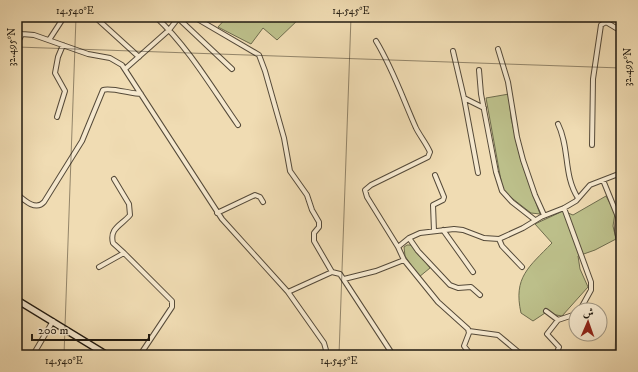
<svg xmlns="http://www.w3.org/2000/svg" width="638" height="372" font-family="'IM FELL DW Pica',Amiri,serif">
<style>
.green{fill:#bcbf8a;stroke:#6e6c4d}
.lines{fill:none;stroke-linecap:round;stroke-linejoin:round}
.minor-casing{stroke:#554a39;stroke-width:6}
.secondary-casing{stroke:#211a10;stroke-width:8}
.minor{stroke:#f5e8ce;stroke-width:4}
.secondary{stroke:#f5e8ce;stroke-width:5.5}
.ticks{fill:none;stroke:#211a10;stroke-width:1;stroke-opacity:0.45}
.neatline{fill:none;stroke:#211a10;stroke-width:1.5}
.ticks-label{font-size:10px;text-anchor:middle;fill:#211a10}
</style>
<rect width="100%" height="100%" fill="#f0dcb3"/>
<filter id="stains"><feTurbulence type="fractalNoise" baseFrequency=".005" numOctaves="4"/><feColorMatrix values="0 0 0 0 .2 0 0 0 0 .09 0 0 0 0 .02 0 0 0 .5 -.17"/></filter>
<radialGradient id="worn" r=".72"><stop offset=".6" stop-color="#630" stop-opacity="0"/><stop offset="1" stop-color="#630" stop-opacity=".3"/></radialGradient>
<path class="green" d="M227 17H301L277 40 263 28 251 44 218 27Z
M509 94 511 118 521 161 540 214 531 213 504 192 502 186 486 98Z
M606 196 615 213 613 226 616 239 595 250 578 256 580 269 588 287 562 316 545 313 533 321 521 313C513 277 529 267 552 243L535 224 563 211 573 215Z
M407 245H412L430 268 419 277 405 256 404 247Z"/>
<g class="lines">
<g class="minor-casing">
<path id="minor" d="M95 17 139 57
M156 17C189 48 212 88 238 125
M194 17 259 55 265 71 284 138 290 171 307 195 312 210 319 222V227L314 233V241L332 272
M178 18 232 69
M17 31 22 34 34 35 88 54 110 58 122 65 222 219 288 292 324 343 326 350 323 355
M49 40 64 17
M376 41C393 69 403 99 416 128 420 136 426 143 430 152L428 157 371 185 365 190 367 197 398 247
M17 44 22 34
M498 49 508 82 517 137 523 160 535 195 544 215
M453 51 464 98
M125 69 169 30 179 17
M479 70 481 94 496 172 502 191 512 202 535 220
M57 117 65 91 55 73 58 57 63 45
M558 124C570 148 563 175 578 198
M592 145 593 79 601 25 606 22 621 31
M478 173 464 98 484 108
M114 179 129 204 130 215C122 225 109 228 113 243L124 253
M603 180 618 217 617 231 620 246
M17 194C25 201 36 211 44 202L82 141 103 90C110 87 132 94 141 94
M564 208 591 282V290L580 310
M217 213 255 195 260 197 263 202
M443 230 473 272
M434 231 433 205 443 200 444 197 435 175
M409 238 418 251 450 285 458 288 471 287 480 295
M499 239 502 246 522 267
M404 260 438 302 468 329 469 333 464 346 471 355
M99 267 124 253 172 301V307L140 355
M344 279 376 271 404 260 398 247 409 238 420 233 454 229 463 230 484 238 499 239 523 228 541 217 564 208 576 201 590 185 621 173
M288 292 332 272 340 274 393 355
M546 311 558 320 576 314
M469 331 498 335 522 355
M33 355 53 321
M556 355 559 347 547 334 558 320"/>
</g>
<g class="secondary-casing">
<path id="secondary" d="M17 300 107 355"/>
</g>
<use href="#minor" class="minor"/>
<use href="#secondary" class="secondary"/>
</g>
<path class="ticks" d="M17 47 621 68M64 355 76 17M339 355 351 17M615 355 621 177"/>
<rect width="638" height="372" fill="none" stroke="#f0dcb3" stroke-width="44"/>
<g transform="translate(588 322) rotate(2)"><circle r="19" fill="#f5e8ce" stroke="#a09682"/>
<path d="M0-3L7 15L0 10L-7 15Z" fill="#8f2418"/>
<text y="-6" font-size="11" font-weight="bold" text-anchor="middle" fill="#211a10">ش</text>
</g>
<path d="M32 334v6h117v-6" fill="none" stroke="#211a10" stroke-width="2"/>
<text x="38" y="334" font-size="12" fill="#211a10" stroke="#f5e8ce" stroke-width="3" paint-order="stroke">200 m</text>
<rect x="22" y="22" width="594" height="328" class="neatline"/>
<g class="ticks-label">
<text x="75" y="14">14.540°E</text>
<text x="351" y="14">14.545°E</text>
<text transform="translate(11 47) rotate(-90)" y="4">32.495°N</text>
<text transform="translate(627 67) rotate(-90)" y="4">32.495°N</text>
<text x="64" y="364">14.540°E</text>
<text x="339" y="364">14.545°E</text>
</g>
<rect width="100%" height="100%" filter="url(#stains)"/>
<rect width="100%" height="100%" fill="url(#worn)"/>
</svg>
